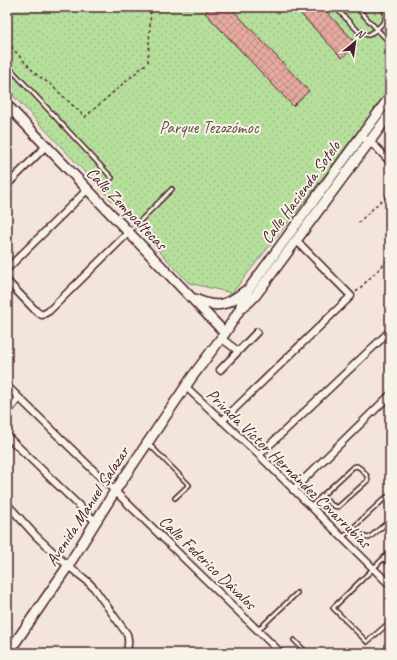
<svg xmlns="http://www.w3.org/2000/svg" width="397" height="660" font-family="Caveat,sans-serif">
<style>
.green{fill:url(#green-dots);stroke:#807f64}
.building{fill:url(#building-cross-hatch);stroke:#4a1f2b}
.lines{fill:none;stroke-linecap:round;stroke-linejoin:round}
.lane-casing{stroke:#4a1f2b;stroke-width:6}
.street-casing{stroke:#4a1f2b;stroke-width:9}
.secondary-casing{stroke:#4a1f2b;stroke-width:12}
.path{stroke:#4a1f2b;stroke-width:1.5;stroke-dasharray:3 3;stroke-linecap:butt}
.lane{stroke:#f7f3e8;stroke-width:3}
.street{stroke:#f7f3e8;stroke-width:6}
.secondary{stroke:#f7f3e8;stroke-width:9}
.labels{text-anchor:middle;stroke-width:4;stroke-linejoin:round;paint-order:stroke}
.park-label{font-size:17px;fill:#654f47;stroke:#f7f3e8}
.street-label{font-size:17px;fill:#4a1f2b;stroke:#f7f3e8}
</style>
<defs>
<pattern id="green-dots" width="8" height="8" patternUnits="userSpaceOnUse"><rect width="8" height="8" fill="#b6df9c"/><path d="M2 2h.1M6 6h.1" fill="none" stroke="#9ebf87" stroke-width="1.8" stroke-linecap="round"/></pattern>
<pattern id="building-cross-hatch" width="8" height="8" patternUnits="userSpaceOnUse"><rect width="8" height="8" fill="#e5aba0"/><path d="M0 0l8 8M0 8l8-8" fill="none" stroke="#bc8b83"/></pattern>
</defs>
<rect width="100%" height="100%" fill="#f3e5da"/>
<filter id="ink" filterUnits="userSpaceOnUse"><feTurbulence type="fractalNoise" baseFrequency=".025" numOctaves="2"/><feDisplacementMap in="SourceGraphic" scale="8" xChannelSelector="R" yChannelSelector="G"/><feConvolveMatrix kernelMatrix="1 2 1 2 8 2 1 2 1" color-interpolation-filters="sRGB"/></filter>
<g filter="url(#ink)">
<path class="green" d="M7 7H390V88L309 196 232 293 189 283 7 89Z"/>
<path class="building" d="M211 7H230L309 91 293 106 205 13Z
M294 7H322L357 44 342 58Z"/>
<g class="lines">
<g class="lane-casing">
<path id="lane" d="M335 7 360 33 369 35 377 29 385 21V11L381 7
M356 7 390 43
M7 65 112 178
M130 231 172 189
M149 444 189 485 175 498
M311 506 353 467 357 466C362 469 367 474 368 480L366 482 338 507C331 507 327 500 322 496
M354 527C358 531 362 538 369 538L390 520
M342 538 384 499 387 497 390 499
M390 552 333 608 367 642 390 622
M383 558 390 565
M258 630 297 593
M294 640 307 653"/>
</g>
<g class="street-casing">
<path id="street" d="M361 136 377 148 390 162
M7 185 46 146
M7 269 87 190
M7 281 36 311 42 315 49 311 128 233
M221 338 238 351
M220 370 257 332
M7 386 281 653
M186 387 259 455 390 585
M7 413 19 398
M222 421 351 296 296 240
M7 436 96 522
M259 455 390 331
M293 490 390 395
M7 504 36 536 68 566 86 580 94 588 127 634C129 641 129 646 126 653"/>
</g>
<g class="secondary-casing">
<path id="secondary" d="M7 105 225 333
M195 299C217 309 226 306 245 291
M240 309 249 302 255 296 390 114
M8 653 68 566 115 491 192 377 225 333 240 309 243 297 248 290 390 97"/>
</g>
<path class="path" d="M7 42 23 60 36 74 50 84 85 117 148 62 151 7
M358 223 390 192
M356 292 390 258"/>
<use href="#lane" class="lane"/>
<use href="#street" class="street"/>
<use href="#secondary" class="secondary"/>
</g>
</g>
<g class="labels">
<g class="park-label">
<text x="209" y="133">Parque Tezozómoc</text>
</g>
<g class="street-label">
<text transform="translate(300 192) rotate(-54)" y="6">Calle Hacienda Sotelo</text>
<text transform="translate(127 208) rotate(46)" y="6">Calle Zempoaltecas</text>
<text transform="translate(289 468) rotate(44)" y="6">Privada Víctor Hernández Covarrubias</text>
<text transform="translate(87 506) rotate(-57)" y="6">Avenida Manuel Salazar</text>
<text transform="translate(208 562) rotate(44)" y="6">Calle Federico Dávalos</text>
</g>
</g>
<rect width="397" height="660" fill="none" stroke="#f7f3e8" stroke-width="24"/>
<rect x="12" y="12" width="373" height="636" fill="none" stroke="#4a1f2b" stroke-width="1.5" filter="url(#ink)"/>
<g transform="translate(355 42) rotate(29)" stroke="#f7f3e8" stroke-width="3" paint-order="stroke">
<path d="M0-3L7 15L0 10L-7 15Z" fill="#4a1f2b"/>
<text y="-6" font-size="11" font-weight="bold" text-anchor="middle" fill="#4a1f2b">N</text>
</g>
</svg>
